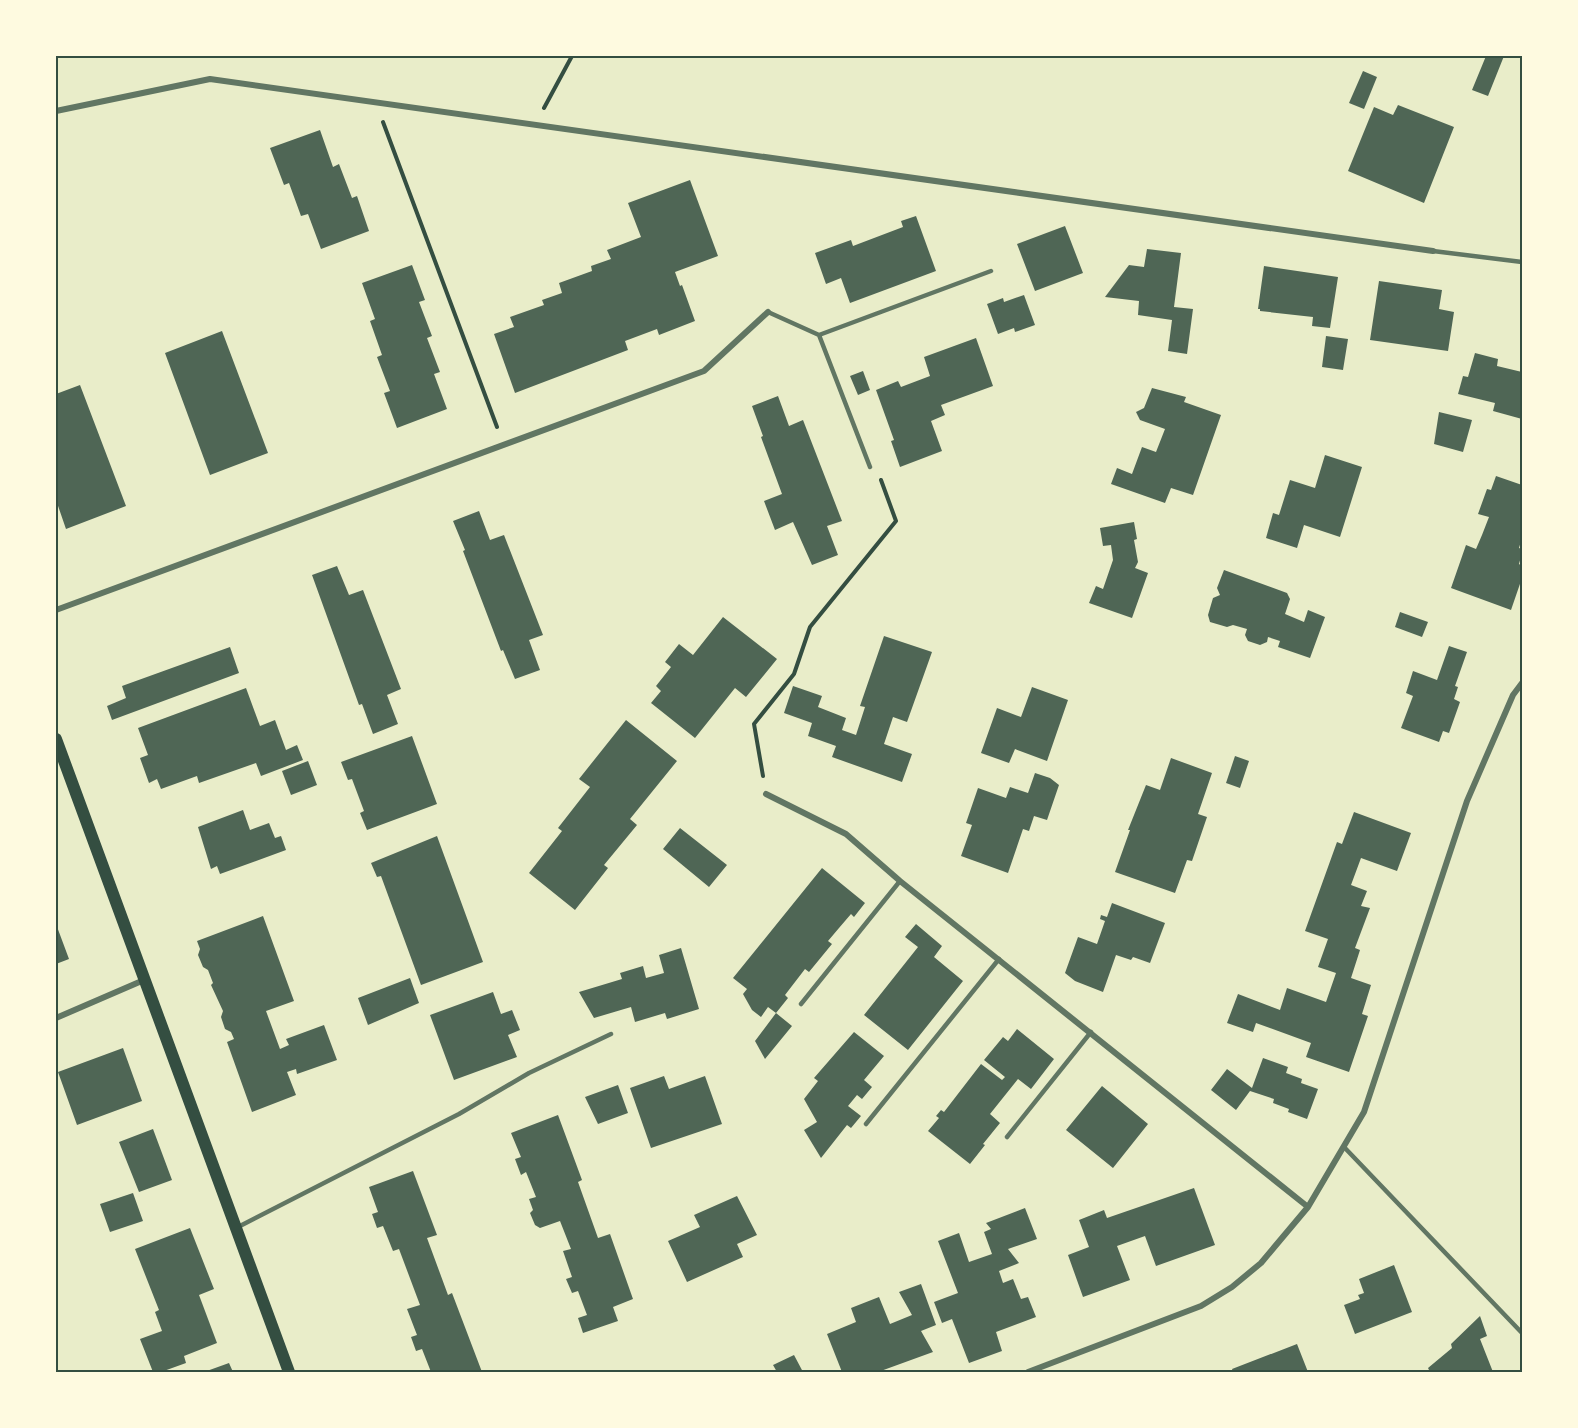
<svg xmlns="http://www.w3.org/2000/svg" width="1578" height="1428" font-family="'DM Sans',sans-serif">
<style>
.building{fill:#4f6655}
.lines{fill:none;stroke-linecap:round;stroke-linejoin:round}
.path{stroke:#344e41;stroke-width:4}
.service{stroke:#617663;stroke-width:4.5}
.minor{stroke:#617663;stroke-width:6}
.secondary{stroke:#344e41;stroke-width:12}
.neatline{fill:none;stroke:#344e41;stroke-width:2}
</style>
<rect width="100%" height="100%" fill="#e9edc9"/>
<path class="building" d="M1486 56H1504L1488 96 1472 90Z
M1363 71 1377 77 1364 109 1349 103Z
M1398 105 1454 127 1424 203 1348 171 1374 107 1393 115Z
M320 130 333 167 339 164 352 198 357 196 369 231 321 249 308 214 301 216 289 183 284 185 270 148Z
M690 180 718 256 675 272 680 286 682 285 695 321 659 335 657 329 625 341 628 350 515 393 494 334 514 327 510 317 544 305 542 300 562 293 559 283 592 271 591 266 611 259 607 250 641 237 628 203Z
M916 216 936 271 850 303 841 278 826 284 815 253 851 240 853 246 903 227 901 221Z
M1065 226 1083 273 1035 291 1017 244Z
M1147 249 1181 253 1174 307 1193 309 1187 354 1168 351 1172 320 1138 315 1139 301 1105 297 1129 265 1144 267Z
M412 265 425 300 419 302 432 336 427 338 440 372 434 374 447 409 397 428 384 393 390 391 377 357 382 355 370 321 375 319 362 283Z
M1264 266 1338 277 1330 328 1312 326 1313 317 1260 311V309H1258Z
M1379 281 1442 290 1439 309 1454 312 1448 351 1370 340Z
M1024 295 1035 325 1015 332 1014 328 998 334 987 304 1003 298 1004 302Z
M222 331 268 453 210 475 165 353Z
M1326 336 1348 339 1343 370 1322 367Z
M976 338 993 386 941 405 945 415 931 421 942 451 900 467 891 441 894 440 876 390 898 381 901 387 930 376 924 357Z
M1475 353 1498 359 1497 366 1522 372V419L1493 411 1495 403 1458 394 1463 376 1468 377Z
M863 371 870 390 858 395 850 376Z
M80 385 126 506 66 529 56 500V394Z
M1152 388 1186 397 1184 402 1221 415 1193 495 1171 488 1165 503 1111 484 1117 468 1132 474 1142 447 1156 452 1165 429 1140 420 1136 412 1144 408Z
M778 396 789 426 803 420 842 521 827 526 838 555 812 565 793 522 775 530 764 501 782 494 761 437 763 436 752 406Z
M1439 412 1472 420 1463 452 1434 444Z
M1325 455 1362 467 1340 537 1304 525 1297 548 1266 538 1273 513 1279 515 1290 480 1315 488Z
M1496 476 1522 485V538L1519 548 1522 549V553L1519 564 1522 566V578L1511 610 1451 588 1466 545 1476 549 1482 535 1489 517 1478 514 1487 489 1491 490Z
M479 511 490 540 504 535 543 635 529 640 540 670 515 679 503 650 501 651 463 551 465 550 453 521Z
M1134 522 1137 539 1134 540 1138 562 1135 568 1148 573 1132 618 1089 603 1096 586 1103 589 1113 560 1111 545 1103 546 1100 528Z
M337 566 349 595 363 590 401 689 387 695 398 724 373 734 362 704 359 705 312 575Z
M1224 570 1287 593 1290 599 1285 614 1304 622 1308 610 1325 617 1310 658 1278 647 1280 641 1268 637 1267 642 1260 645 1248 641 1245 635 1247 629 1233 625 1227 627 1210 622 1208 615 1213 598 1220 595 1217 588Z
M1400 612 1428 622 1422 637 1395 627Z
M723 617 777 659 746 697 735 688 695 738 651 703 661 691 656 686 671 667 665 662 679 644 693 655Z
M884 636 932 652 907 722 893 717 884 744 912 754 902 782 832 757 836 746 808 736 812 723 784 713 793 686 822 696 818 707 846 718 842 730 856 735 865 707 860 706Z
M1449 646 1467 652 1455 686 1458 687 1454 699 1460 702 1449 733 1443 731 1439 742 1401 728 1413 696 1406 693 1413 671 1437 680Z
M230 647 239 673 112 720 107 706 126 698 122 686Z
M1032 687 1068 700 1047 761 1015 749 1009 763 981 753 997 708 1021 717Z
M246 688 260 726 275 720 286 750 297 745 303 760 261 776 256 763 199 783 197 776 161 789 157 779 149 783 140 758 148 755 138 728Z
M626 720 677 761 630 819 637 825 604 865 608 868 575 910 529 873 562 831 558 828 590 787 579 779Z
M412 736 437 804 367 830 360 813 364 811 352 779 348 780 341 762Z
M1235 756 1249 761 1240 788 1226 783Z
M1171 758 1212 773 1198 814 1207 817 1192 861 1187 860 1175 893 1115 872 1130 830H1128L1146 785 1160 790Z
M308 761 317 785 291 795 282 771Z
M1035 773 1050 778 1059 785 1047 820 1034 816 1029 831 1023 829 1008 873 961 856 972 825 966 823 978 788 1006 798 1010 787 1028 793Z
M243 810 250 830 269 823 275 838 281 836 286 850 220 874 217 866 211 869 198 827Z
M1354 812 1411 833 1397 871 1361 858 1351 885 1367 891 1361 906 1370 908 1355 948 1360 950 1351 978 1371 985 1362 1014 1368 1016 1349 1072 1306 1057 1311 1043 1256 1023 1253 1032 1227 1023 1238 994 1280 1010 1287 988 1326 1002 1336 973 1318 967 1328 939 1305 931 1337 842 1342 844Z
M680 828 727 865 709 887 663 849Z
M437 836 483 962 421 985 381 876 377 877 371 863Z
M822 868 865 903 854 917 851 914 839 928 828 941 832 944 809 972 805 969 785 995 788 998 776 1013 768 1007 761 1017 752 1010 743 994 747 989 733 978Z
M1112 903 1165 923 1150 963 1133 957 1131 960 1116 955 1103 992 1075 981 1065 973 1078 937 1097 944 1105 921 1100 919 1101 915 1107 917Z
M263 916 294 1001 266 1011 280 1049 289 1045 286 1039 324 1025 337 1060 297 1074 296 1069 287 1072 296 1095 252 1112 227 1042 234 1039 231 1032 225 1029 221 1017 223 1011 211 985 213 983 208 970 203 967 198 955 200 949 197 941Z
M56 924 69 959 56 964Z
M916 924 942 946 934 957 963 981 908 1050 864 1015 918 947 905 937Z
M681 948 699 1009 667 1019 665 1013 635 1022 631 1007 594 1018 579 992 622 979 620 973 643 966 646 978 664 973 659 955Z
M410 978 419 1003 368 1025 358 998Z
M493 992 501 1014 512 1010 520 1030 508 1035 517 1057 454 1080 430 1015Z
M776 1013 792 1026 765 1059 755 1041Z
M1017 1029 1054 1059 1031 1089 1018 1079 990 1114 1000 1123 983 1144 985 1145 970 1164 928 1131 939 1118 936 1116 941 1110 944 1112 981 1064 1002 1080 1005 1077 984 1060 1003 1037 1008 1041Z
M854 1032 884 1056 864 1080 872 1087 862 1099 857 1095 848 1106 861 1116 851 1128 847 1125 821 1158 804 1130 817 1122 804 1099 818 1081 814 1078Z
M123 1048 142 1101 77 1125 58 1072Z
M1263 1058 1288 1067 1286 1073 1302 1079 1301 1083 1318 1089 1307 1119 1288 1112 1289 1109 1273 1103 1274 1099 1250 1091 1236 1110 1211 1090 1227 1069 1252 1088Z
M664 1076 669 1089 705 1076 722 1124 651 1148 630 1088Z
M618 1085 628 1113 598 1124 585 1097Z
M1102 1086 1148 1124 1113 1168 1066 1130Z
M558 1115 582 1180 578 1182 598 1238 610 1234 633 1299 613 1307 618 1321 583 1333 578 1318 587 1315 578 1291 572 1293 566 1279 572 1277 563 1251 571 1249 560 1221 540 1228 535 1225 530 1213 533 1210 529 1199 536 1197 526 1172 521 1175 515 1159 521 1157 511 1133Z
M153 1129 172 1180 139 1192 119 1142Z
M413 1171 437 1235 427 1238 448 1295 452 1293 482 1372H431L422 1349 416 1351 411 1337 417 1335 407 1309 420 1305 399 1249 393 1251 383 1226 377 1228 372 1214 378 1212 369 1187Z
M1194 1188 1215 1245 1156 1266 1145 1236 1117 1246 1130 1280 1083 1297 1068 1255 1089 1247 1079 1220 1104 1210 1107 1218Z
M133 1193 143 1221 110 1232 100 1204Z
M737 1196 757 1235 737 1244 743 1257 687 1282 668 1241 700 1227 694 1215Z
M1025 1208 1037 1239 1008 1249 1019 1263 999 1271 1003 1283 1013 1279 1021 1299 1028 1297 1036 1317 996 1332 1002 1351 969 1363 952 1319 942 1323 934 1302 958 1293 938 1241 959 1233 969 1262 992 1254 984 1232 991 1229 986 1223Z
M190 1228 214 1289 199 1295 217 1343 184 1356 186 1363 161 1372H153L140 1339 162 1331 155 1312 159 1310 135 1249Z
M1394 1265 1412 1312 1355 1334 1344 1305 1360 1299 1358 1295 1364 1293 1359 1279Z
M921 1284 936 1325 921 1331 933 1352 878 1372H842L827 1334 856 1322 851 1308 879 1297 890 1324 912 1315 899 1292Z
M1480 1316 1487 1336 1480 1339 1493 1372H1430L1428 1368 1452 1348 1451 1344Z
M1297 1344 1308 1372H1233L1232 1369Z
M794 1355 803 1372H777L773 1365Z
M229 1363 233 1372H204Z"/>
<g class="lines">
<path class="path" d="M544 108 572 56
M383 122 497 427
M763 776 754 724 794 674 810 627 896 521 881 480"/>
<path class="service" d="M1433 251 1522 262
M768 312 819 335 991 271
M819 335 870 467
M801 1004 900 881
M866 1124 999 959
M1007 1137 1091 1032
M1344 1147 1522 1333
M238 1227 459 1114 529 1073 611 1034"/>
<path class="minor" d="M56 111 210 79 1433 251
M56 610 704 371 768 312
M766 794 846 834 900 881 1308 1207
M56 1018 144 980
M1028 1372 1201 1306 1232 1287 1261 1263 1308 1207 1364 1112 1467 801 1513 695 1522 683"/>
<path class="secondary" d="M56 739 289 1372"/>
</g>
<rect width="1578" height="1428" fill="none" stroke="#fefae0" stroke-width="114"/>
<rect x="57" y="57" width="1464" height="1314" class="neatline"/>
</svg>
